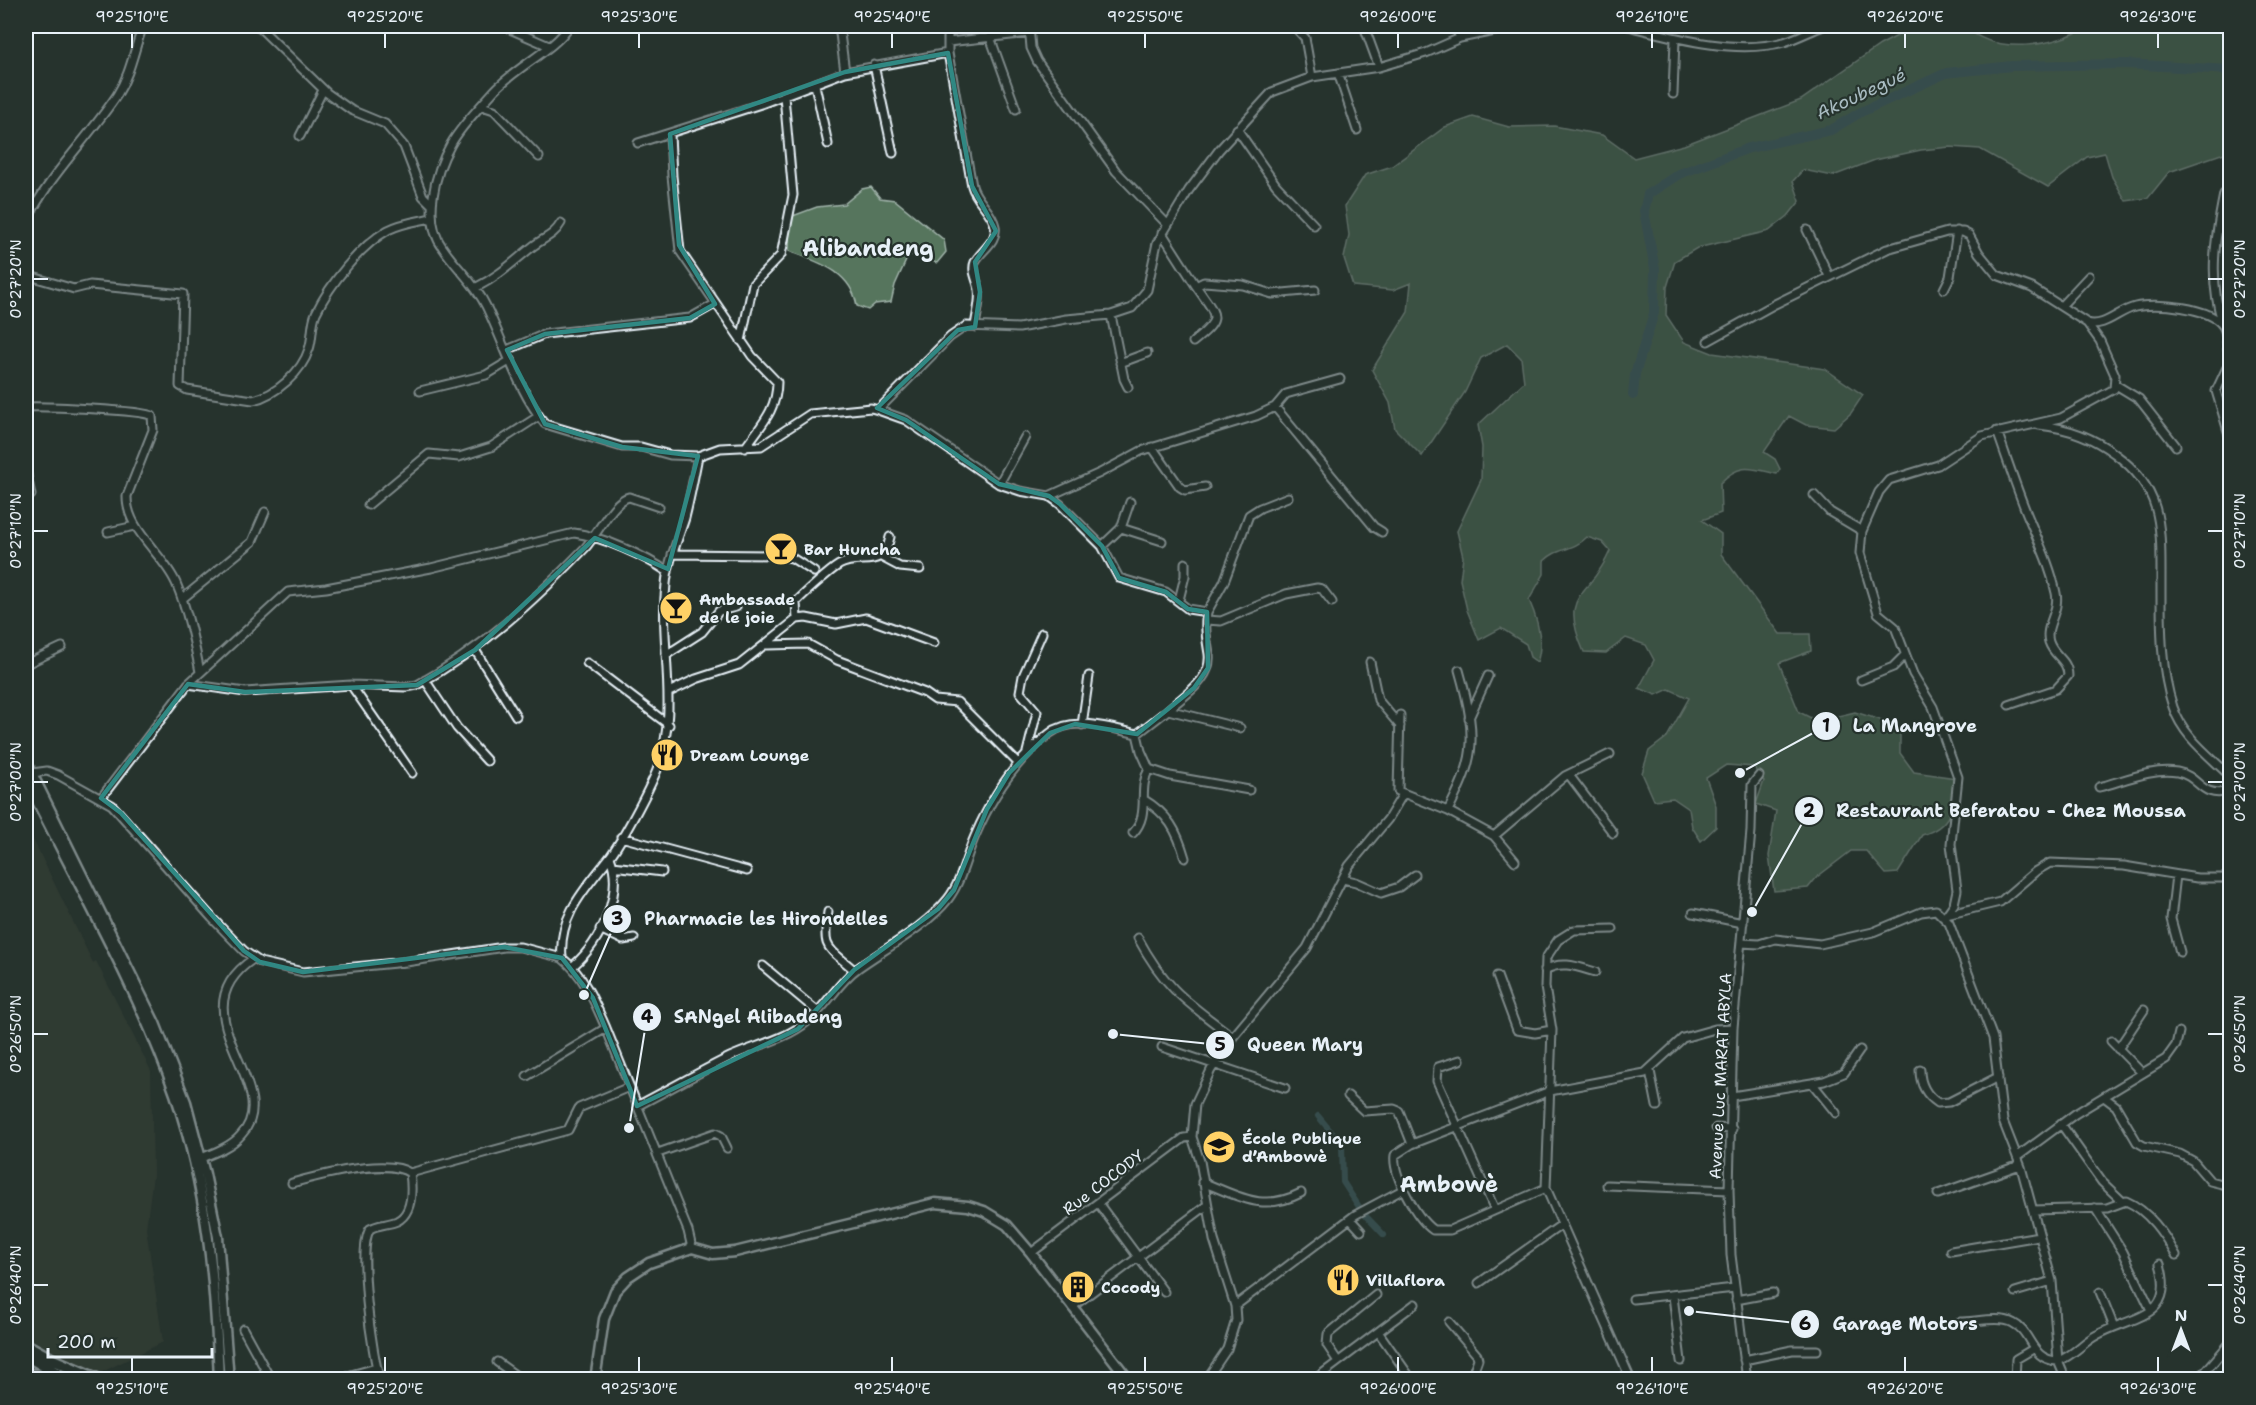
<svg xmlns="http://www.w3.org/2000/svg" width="2256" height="1405" font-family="'Shantell Sans',sans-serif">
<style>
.built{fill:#3b4439}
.green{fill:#57755d;stroke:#a0b3aa;stroke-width:1.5}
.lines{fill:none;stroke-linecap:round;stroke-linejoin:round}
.canal{stroke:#4b6c72;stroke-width:6}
.river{stroke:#4b6c72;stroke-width:10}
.minor-casing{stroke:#e8f1f8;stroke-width:11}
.major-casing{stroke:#e8f1f8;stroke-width:13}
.highway-casing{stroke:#e8f1f8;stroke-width:15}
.minor{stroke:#26332d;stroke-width:7}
.major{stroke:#26332d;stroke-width:8}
.highway{stroke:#26332d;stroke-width:10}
.marked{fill:none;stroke:#308883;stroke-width:4.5;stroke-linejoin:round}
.ticks{fill:none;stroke:#e8f1f8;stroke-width:2}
.labels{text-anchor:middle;stroke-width:4.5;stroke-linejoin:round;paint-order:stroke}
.poi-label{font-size:16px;font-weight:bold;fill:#e8f1f8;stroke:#26332d;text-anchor:start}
.street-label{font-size:16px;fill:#e8f1f8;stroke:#26332d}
.water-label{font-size:18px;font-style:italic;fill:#a9bcc2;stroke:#26332d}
.district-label{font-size:22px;font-weight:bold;fill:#e8f1f8;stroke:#26332d}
.leader{fill:none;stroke:#e8f1f8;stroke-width:2}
.callout-dot{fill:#e8f1f8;stroke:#26332d;stroke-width:2}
.mark-label{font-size:18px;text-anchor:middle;font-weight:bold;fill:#111}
.callout-label{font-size:18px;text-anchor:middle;font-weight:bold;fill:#e8f1f8;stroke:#26332d;stroke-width:4.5;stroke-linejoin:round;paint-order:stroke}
.neatline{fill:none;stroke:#e8f1f8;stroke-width:2}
.ticks-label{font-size:15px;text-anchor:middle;fill:#e8f1f8}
</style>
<rect width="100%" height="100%" fill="#26332d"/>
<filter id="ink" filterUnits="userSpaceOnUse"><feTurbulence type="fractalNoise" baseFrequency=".0167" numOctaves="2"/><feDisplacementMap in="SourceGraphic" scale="12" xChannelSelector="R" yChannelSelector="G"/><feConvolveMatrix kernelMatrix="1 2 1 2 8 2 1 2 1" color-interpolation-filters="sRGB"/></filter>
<g filter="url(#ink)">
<path class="built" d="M26 825 93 963 96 961 151 1071 153 1175 146 1228 163 1342 96 1375 26 1336Z"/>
<path class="green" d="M1908 26H1965C1994 56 2056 47 2088 26H2230V153L2227 152 2169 172 2148 198 2126 201 2112 177 2105 153 2087 157 2048 187 1980 149 1950 147 1921 150 1875 160 1833 176 1803 170 1793 181 1800 201 1788 216 1769 231 1697 248 1675 261 1667 287 1666 315 1684 342 1712 353 1825 369 1863 395 1851 413 1834 428 1806 425 1789 416 1764 452 1775 459 1780 469 1777 474C1751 468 1740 462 1720 483L1721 513 1702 520 1721 534V554L1780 634H1810L1811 651 1779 663 1799 712 1817 721 1855 712 1900 726V753L1914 772 1956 778C1953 806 1953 826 1922 835L1898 873 1886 874 1866 851H1851L1817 877 1808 888 1774 891 1769 856 1776 811 1756 804 1764 781 1757 775 1755 767 1726 765 1706 778 1716 806V827L1701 841 1692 827 1689 809 1673 798 1654 800 1642 773 1649 751 1667 737 1689 698 1669 689 1656 695 1639 688 1654 660 1646 645 1626 638 1606 653 1584 652C1557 590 1590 599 1610 551L1602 542 1587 537C1572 552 1558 547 1544 561V574L1529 600C1537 618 1544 643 1537 662L1530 657 1526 644 1501 628 1479 640 1467 610 1460 580 1463 557 1457 531 1481 480 1482 447 1478 425 1524 382 1521 358 1507 344 1481 358 1465 392 1422 456 1395 429 1390 403 1372 370 1408 312 1411 283 1393 290 1353 286 1344 258 1349 235 1345 206 1365 175 1392 166 1445 127 1473 117 1509 127 1554 126 1602 135 1634 158 1684 145 1801 100 1880 45 1905 32Z
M871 187 880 198 895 200 944 240 946 252 937 263 909 254 895 285 891 302 875 304 868 310 857 306C851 271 818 262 789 251L790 217 817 207 844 204 862 189Z"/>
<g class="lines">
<path class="canal" d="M1318 1116 1342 1145 1343 1182 1363 1213 1384 1235"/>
<path class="river" d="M1633 395 1635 374 1654 313 1655 269 1644 211 1648 194 1679 174 1749 148 1831 130 1861 112 1946 73 2012 66 2126 64 2230 70"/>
<g class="minor-casing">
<path id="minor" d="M258 26 327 93 351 110 385 124 404 146 423 196 432 205
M503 26 549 46
M569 26C557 48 513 69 494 91 480 107 461 126 451 144 435 172 422 220 443 248 457 269 475 283 486 306 505 345 518 391 545 424L622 447H641L670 455 698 456 720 448 761 446 810 414 871 408 878 410 950 337 966 326 1019 328 1066 319 1111 315 1132 308 1147 290 1157 243 1189 190 1219 150 1272 92 1312 77 1379 67 1426 53 1460 38 1520 26
M839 26 845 72
M948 26V53L972 186C976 201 992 211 995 226 998 242 981 250 975 262 971 271 978 281 979 290 981 301 976 316 975 327
M1029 26 1031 48 1037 61 1116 171 1167 224
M1294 26 1305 38 1312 77
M1364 26 1379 67
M1455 26 1460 38
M1628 26C1675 38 1735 55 1784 42 1797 38 1810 31 1823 26
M990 37 1016 109
M948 42 1029 33
M874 65 893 153
M1338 73 1357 130
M815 85 828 144
M1673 94 1675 39
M482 106 494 110 539 157
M1237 129 1276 185 1314 225
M670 134 672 176 680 251 752 356 777 382C777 411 760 426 745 448
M300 136 323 90
M638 143 761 104 845 72 948 53
M26 223C48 176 88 139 117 95 131 73 134 49 143 26
M1807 230 1829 276
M1162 233 1196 286 1204 282 1243 285 1272 294 1315 290
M26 275 74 289 90 285 183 294 180 386 187 390 253 400C276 395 302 372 309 349 313 338 311 324 316 313 330 284 360 246 388 230 401 223 418 221 432 218
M477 287C499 276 513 262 532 247 543 238 554 236 561 223
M1944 289 1950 277 1957 231
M2061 306 2089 276
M1111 315 1124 379 1128 387
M2087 323C2105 328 2118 311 2135 307 2155 302 2211 307 2223 326 2229 336 2226 348 2230 358
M2223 324C2208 280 2215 238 2224 194
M741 341 753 284 781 255 793 195 784 96
M1708 341 1775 304 1887 249 1947 232H1963L1969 235 1979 253 1997 275 2032 288 2087 323 2100 341 2115 375 2114 389 2061 418 1982 436 1938 465 1889 480 1879 492 1862 531 1860 553 1878 613 1895 627 1913 674 1933 707 1958 777 1951 844 1957 890 1954 904 1944 918
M1193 342C1224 317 1217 317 1196 286
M507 350 545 334 690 318 715 304
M2230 361 2216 391 2230 438
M1120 363 1147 353
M2116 385 2139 399 2176 446
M420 391 486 375 511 360
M26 407C42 406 143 410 152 416L153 430 127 496C126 530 162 552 176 583 188 611 194 642 200 672
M1275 407 1374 527 1382 532
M878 410 906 420 999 484 1020 491 1049 496 1100 473 1141 451 1256 416 1275 407 1286 394 1340 379
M2039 425C2067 428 2093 437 2115 454 2163 489 2161 526 2161 580 2161 621 2160 668 2173 707 2183 737 2209 755 2230 776
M1997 431C2007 459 2016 487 2027 514 2038 541 2050 564 2056 593 2060 612 2044 626 2049 642 2054 657 2068 659 2068 676L2056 689 2009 705
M1152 447 1180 487 1185 490 1205 487
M26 470 31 495
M999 484 1025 437
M1814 495 1830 512 1862 531
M1049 496 1060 504 1102 546 1119 578 1166 592 1188 609 1207 612 1224 582 1249 515 1260 508 1288 497
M368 505 429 454 459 457 491 447 539 416
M1121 528 1130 502
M108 532 135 526
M1102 546 1121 528 1162 541
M672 554 776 555 792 558 814 572
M881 557 900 567 920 569
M182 599 252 542 265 512
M1179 600 1185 576V563
M1207 612 1206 620 1221 621 1286 594 1317 588 1322 589 1332 602
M797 619 796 602C804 594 829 571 839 565 861 553 883 572 890 537
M767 645 808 644 837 660 925 693 935 700 957 702 1018 763
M475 650 516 716
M666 655 702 632 719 611 736 607
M1370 662 1378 700 1400 726
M587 663 669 725
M26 664 62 647
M425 680 457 728 487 761
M1861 680 1893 667 1905 655
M188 684 245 692 351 685 406 687 417 685C482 649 534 601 585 548 597 535 613 500 629 497L659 507
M351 685 412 773
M669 692 696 679 739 665 797 619 806 618 836 624 866 618 934 643
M1168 710C1185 694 1212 680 1209 654 1207 641 1205 633 1206 620
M1400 715 1398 791 1448 811C1455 796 1464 780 1468 763 1476 734 1467 698 1459 670
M1469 718 1488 676
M1082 725 1089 676
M1137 734 1168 710 1240 728
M1027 752 1037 712 1020 692 1023 676 1042 633
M32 773 47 771 58 775 112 805 212 918 244 951 260 962 303 972 406 962 504 947H520L562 958
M1569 775 1613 833
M2099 787C2123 781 2152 768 2177 772 2201 776 2199 799 2230 791
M101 798 188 684 288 592 326 588 431 568 574 533C601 536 645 556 668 572
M1143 799C1168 814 1177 830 1185 858
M1448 811 1494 836 1565 776 1610 754
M1133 833C1151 814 1137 790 1149 769
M1494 836 1515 861
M621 837 747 871
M613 866 662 872
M2176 875 2171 919 2180 952
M1343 879 1356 882 1381 893 1399 887 1415 875
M828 912C822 950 827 946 854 970
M1693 913 1743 923
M1946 915 2000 902 2036 871 2050 863 2124 866 2197 878H2230
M600 929 623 940 634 938
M1613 929 1574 930 1558 940 1546 958 1545 987 1552 1030 1546 1188 1631 1380
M1138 938C1166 990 1187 1002 1233 1037
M1741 943 1759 944 1775 939 1820 944 1873 932 1921 912 1936 910 1949 923 1993 1038 2003 1121 2021 1167 2052 1281 2058 1361 2066 1380
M573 966C601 942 624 893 610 857
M763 966 818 1012
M1545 970C1562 960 1578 967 1595 972
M1497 976 1517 1030 1535 1033 1552 1030
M2111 1041 2142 1073
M1162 1047 1285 1088
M2118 1049 2144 1010
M1460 1060 1438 1067 1437 1081 1495 1210
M1920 1070C1920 1085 1926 1095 1938 1103L1949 1102 1998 1077
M1650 1071 1657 1106
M527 1076 606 1028
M1812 1083 1836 1113
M1348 1096 1364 1111 1394 1109 1399 1111 1412 1144
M1732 1096 1824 1081 1844 1073 1860 1050
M2104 1097 2116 1106 2137 1142 2144 1146 2180 1154 2193 1161 2210 1181 2230 1186
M637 1106C668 1090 699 1072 730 1057 756 1045 785 1040 808 1021 827 1006 838 982 858 968 886 948 927 926 948 899 962 881 966 856 975 836 992 796 1015 761 1049 734 1072 715 1111 728 1137 734L1141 751 1149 769 1170 776 1249 790
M2061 1124 2102 1182 2122 1201
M1716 1128 1732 1129
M658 1153 715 1133 721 1136 727 1148
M2017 1157 2075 1114 2166 1059 2176 1045 2179 1032
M201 1158C214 1153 232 1146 241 1135 287 1086 172 1014 253 959
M410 1173 568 1130 579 1108 629 1087
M1202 1182C1239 1196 1262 1213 1301 1193
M292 1183C317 1176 388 1157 410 1173 412 1188 413 1213 397 1221 388 1225 378 1224 370 1229 357 1248 372 1356 380 1380
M1607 1185 1729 1190
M1546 1188 1450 1230H1433C1417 1219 1392 1175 1395 1155L1412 1144 1550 1091 1645 1073 1683 1038 1715 1029 1733 1028
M1938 1194 2020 1165
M1098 1203 1164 1292
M2095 1208 2123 1252 2151 1310
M2033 1210 2107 1208 2126 1201C2149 1211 2164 1234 2176 1255
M1350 1219 1361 1231
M692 1248 688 1231 606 1028C595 1003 584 975 562 958 558 916 585 889 609 858 622 841 649 790 657 770 680 709 659 647 666 584 668 561 678 540 685 518 690 498 694 477 698 456
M1951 1251 2039 1236
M1031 1253 1184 1138 1192 1137
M1479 1283 1561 1225
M2015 1292 2052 1281
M2100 1292 2114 1327
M1673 1296 1681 1361
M1633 1299 1735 1288
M1736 1300 1773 1293
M1235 1306 1355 1215 1404 1189
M1072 1307 1206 1206
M1449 1322 1477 1355 1478 1359 1474 1370 1479 1380
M1960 1322C1975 1322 2000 1316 2013 1323 2032 1332 2030 1360 2058 1361 2073 1356 2083 1342 2097 1335 2133 1315 2176 1319 2160 1264
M243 1329 271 1380
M1379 1333 1412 1380
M1337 1360 1327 1345 1328 1334 1376 1295
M1744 1360 1792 1350H1817
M497 1362 522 1380
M333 1380 376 1368
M1206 1380 1227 1349 1236 1320 1235 1306 1214 1240 1200 1161 1192 1137 1195 1104 1211 1070 1233 1037 1307 948 1349 866 1388 819 1403 794
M1314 1380 1415 1304
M1747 1380 1731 1255 1729 1190 1733 1028 1751 831 1752 785 1759 776
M2015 1380 2016 1359 2033 1349
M2198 1380 2230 1343"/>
</g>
<g class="major-casing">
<path id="major" d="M26 761 155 1023 186 1102 205 1174 218 1237 229 1380
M26 779C76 882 137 985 175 1094 207 1189 215 1280 219 1380
M595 1380 604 1319 615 1291 628 1277 649 1263 692 1248 713 1254 735 1252 935 1203 968 1206 984 1211 1007 1225 1031 1253 1129 1380"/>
</g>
<g class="highway-casing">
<path id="highway" d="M26 1345 53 1360 99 1380
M26 1355 68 1380
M26 1376 41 1375 55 1380"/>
</g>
<use href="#minor" class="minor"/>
<use href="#major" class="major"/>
<use href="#highway" class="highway"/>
</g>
</g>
<path d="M0 0H2256V1405H0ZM948 53 972 186 996 231 975 262 980 292 975 327 958 330 877 408 906 420 999 484 1049 496 1060 504 1102 546 1119 578 1166 592 1188 609 1207 612 1208 668 1194 688 1137 734 1075 724 1050 733 1009 773 987 809 954 890 938 909 854 970 798 1029 637 1106 593 998 562 958 504 947 303 972 260 962 244 951 121 813 101 798 188 684 245 692 417 685 475 650 595 538 668 569 698 456 622 447 545 424 507 350 545 334 690 318 715 304 679 245 670 134 845 72Z" fill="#26332d" fill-opacity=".55" fill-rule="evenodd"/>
<path class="marked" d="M948 53 972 186 996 231 975 262 980 292 975 327 958 330 877 408 906 420 999 484 1049 496 1060 504 1102 546 1119 578 1166 592 1188 609 1207 612 1208 668 1194 688 1137 734 1075 724 1050 733 1009 773 987 809 954 890 938 909 854 970 798 1029 637 1106 593 998 562 958 504 947 303 972 260 962 244 951 121 813 101 798 188 684 245 692 417 685 475 650 595 538 668 569 698 456 622 447 545 424 507 350 545 334 690 318 715 304 679 245 670 134 845 72Z"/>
<path class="ticks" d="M132 33V48M385 33V48M639 33V48M892 33V48M1145 33V48M1398 33V48M1652 33V48M1905 33V48M2158 33V48M33 279H48M2208 279H2223M33 531H48M2208 531H2223M33 782H48M2208 782H2223M33 1034H48M2208 1034H2223M33 1285H48M2208 1285H2223M132 1357V1372M385 1357V1372M639 1357V1372M892 1357V1372M1145 1357V1372M1398 1357V1372M1652 1357V1372M1905 1357V1372M2158 1357V1372"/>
<defs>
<g id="bar-disc" transform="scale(1.725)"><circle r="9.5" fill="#ffd166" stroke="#26332d"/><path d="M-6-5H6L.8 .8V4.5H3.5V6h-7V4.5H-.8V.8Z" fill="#111"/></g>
<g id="restaurant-disc" transform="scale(1.725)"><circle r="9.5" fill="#ffd166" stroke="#26332d"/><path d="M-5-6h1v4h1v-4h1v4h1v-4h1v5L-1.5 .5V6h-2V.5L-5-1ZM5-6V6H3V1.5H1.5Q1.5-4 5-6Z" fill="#111"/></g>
<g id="school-disc" transform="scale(1.725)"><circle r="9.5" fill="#ffd166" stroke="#26332d"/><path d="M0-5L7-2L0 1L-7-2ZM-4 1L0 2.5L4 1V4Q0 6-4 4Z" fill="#111"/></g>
<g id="building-disc" transform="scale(1.725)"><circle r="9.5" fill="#ffd166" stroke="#26332d"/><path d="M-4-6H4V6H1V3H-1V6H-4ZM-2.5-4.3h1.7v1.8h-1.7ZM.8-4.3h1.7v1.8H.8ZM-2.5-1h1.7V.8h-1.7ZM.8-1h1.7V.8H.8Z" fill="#111"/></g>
</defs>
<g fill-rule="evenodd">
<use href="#bar-disc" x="781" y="549"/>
<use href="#bar-disc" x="676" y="608"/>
<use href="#restaurant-disc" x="667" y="755"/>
<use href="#school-disc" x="1219" y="1147"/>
<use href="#restaurant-disc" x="1343" y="1280"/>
<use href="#building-disc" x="1078" y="1287"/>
</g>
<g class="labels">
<g class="poi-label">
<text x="804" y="555">Bar Huncha</text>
<text x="699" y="605">Ambassade<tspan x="699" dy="18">de le joie</tspan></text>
<text x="690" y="761">Dream Lounge</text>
<text x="1242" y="1144">École Publique<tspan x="1242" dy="18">d’Ambowè</tspan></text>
<text x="1366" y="1286">Villaflora</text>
<text x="1101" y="1293">Cocody</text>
</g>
<g class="street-label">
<text transform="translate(1720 1076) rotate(-87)" y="6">Avenue Luc MARAT ABYLA</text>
<text transform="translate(1103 1182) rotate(-37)" y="6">Rue COCODY</text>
</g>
<g class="water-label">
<text transform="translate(1861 94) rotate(-25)" y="6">Akoubegué</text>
</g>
<g class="district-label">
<text x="868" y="256">Alibandeng</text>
<text x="1449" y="1192">Ambowè</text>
</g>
</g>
<path class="leader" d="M1740 773L1826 726M1752 912L1809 811M584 995L617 919M629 1128L647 1017M1113 1034L1220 1045M1689 1311L1805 1324"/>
<g class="callout-dot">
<circle cx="1740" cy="773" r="6"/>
<circle cx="1752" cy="912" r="6"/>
<circle cx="584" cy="995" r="6"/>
<circle cx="629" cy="1128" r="6"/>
<circle cx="1113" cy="1034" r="6"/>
<circle cx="1689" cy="1311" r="6"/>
<circle cx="1826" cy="726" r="15"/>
<circle cx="1809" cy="811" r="15"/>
<circle cx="617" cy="919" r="15"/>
<circle cx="647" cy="1017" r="15"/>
<circle cx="1220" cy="1045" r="15"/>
<circle cx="1805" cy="1324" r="15"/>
</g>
<g class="mark-label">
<text x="1826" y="732">1</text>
<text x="1809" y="817">2</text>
<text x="617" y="925">3</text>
<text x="647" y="1023">4</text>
<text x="1220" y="1051">5</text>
<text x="1805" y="1330">6</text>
</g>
<g class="callout-label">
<text x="1915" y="732">La Mangrove</text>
<text x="2011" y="817">Restaurant Beferatou - Chez Moussa</text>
<text x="766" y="925">Pharmacie les Hirondelles</text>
<text x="758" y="1023">SANgel Alibadeng</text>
<text x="1305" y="1051">Queen Mary</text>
<text x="1905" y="1330">Garage Motors</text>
</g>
<rect width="2256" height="1405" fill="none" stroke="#26332d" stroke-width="66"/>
<g transform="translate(2181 1330)" stroke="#26332d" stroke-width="4.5" paint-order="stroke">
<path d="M0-4.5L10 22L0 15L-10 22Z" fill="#e8f1f8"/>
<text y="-9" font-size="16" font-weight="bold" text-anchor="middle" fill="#e8f1f8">N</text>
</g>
<path d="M48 1348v9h164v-9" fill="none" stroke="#e8f1f8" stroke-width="3"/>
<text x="57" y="1348" font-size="18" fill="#e8f1f8" stroke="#26332d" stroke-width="4.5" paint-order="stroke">200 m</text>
<rect x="33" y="33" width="2190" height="1339" class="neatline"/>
<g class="ticks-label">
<text x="132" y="22">9°25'10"E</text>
<text x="385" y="22">9°25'20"E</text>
<text x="639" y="22">9°25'30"E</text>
<text x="892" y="22">9°25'40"E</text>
<text x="1145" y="22">9°25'50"E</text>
<text x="1398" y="22">9°26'00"E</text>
<text x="1652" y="22">9°26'10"E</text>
<text x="1905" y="22">9°26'20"E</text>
<text x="2158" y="22">9°26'30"E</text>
<text transform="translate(16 279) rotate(-90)" y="5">0°27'20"N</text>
<text transform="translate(2240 279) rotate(-90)" y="5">0°27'20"N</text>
<text transform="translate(16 531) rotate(-90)" y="5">0°27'10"N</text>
<text transform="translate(2240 531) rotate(-90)" y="5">0°27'10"N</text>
<text transform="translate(16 782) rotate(-90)" y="5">0°27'00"N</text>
<text transform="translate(2240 782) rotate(-90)" y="5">0°27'00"N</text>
<text transform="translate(16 1034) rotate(-90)" y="5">0°26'50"N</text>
<text transform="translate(2240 1034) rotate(-90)" y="5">0°26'50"N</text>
<text transform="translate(16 1285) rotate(-90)" y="5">0°26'40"N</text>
<text transform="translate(2240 1285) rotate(-90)" y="5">0°26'40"N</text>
<text x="132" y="1394">9°25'10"E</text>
<text x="385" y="1394">9°25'20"E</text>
<text x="639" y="1394">9°25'30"E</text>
<text x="892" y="1394">9°25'40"E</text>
<text x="1145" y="1394">9°25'50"E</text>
<text x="1398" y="1394">9°26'00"E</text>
<text x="1652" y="1394">9°26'10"E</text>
<text x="1905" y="1394">9°26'20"E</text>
<text x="2158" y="1394">9°26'30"E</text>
</g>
</svg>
